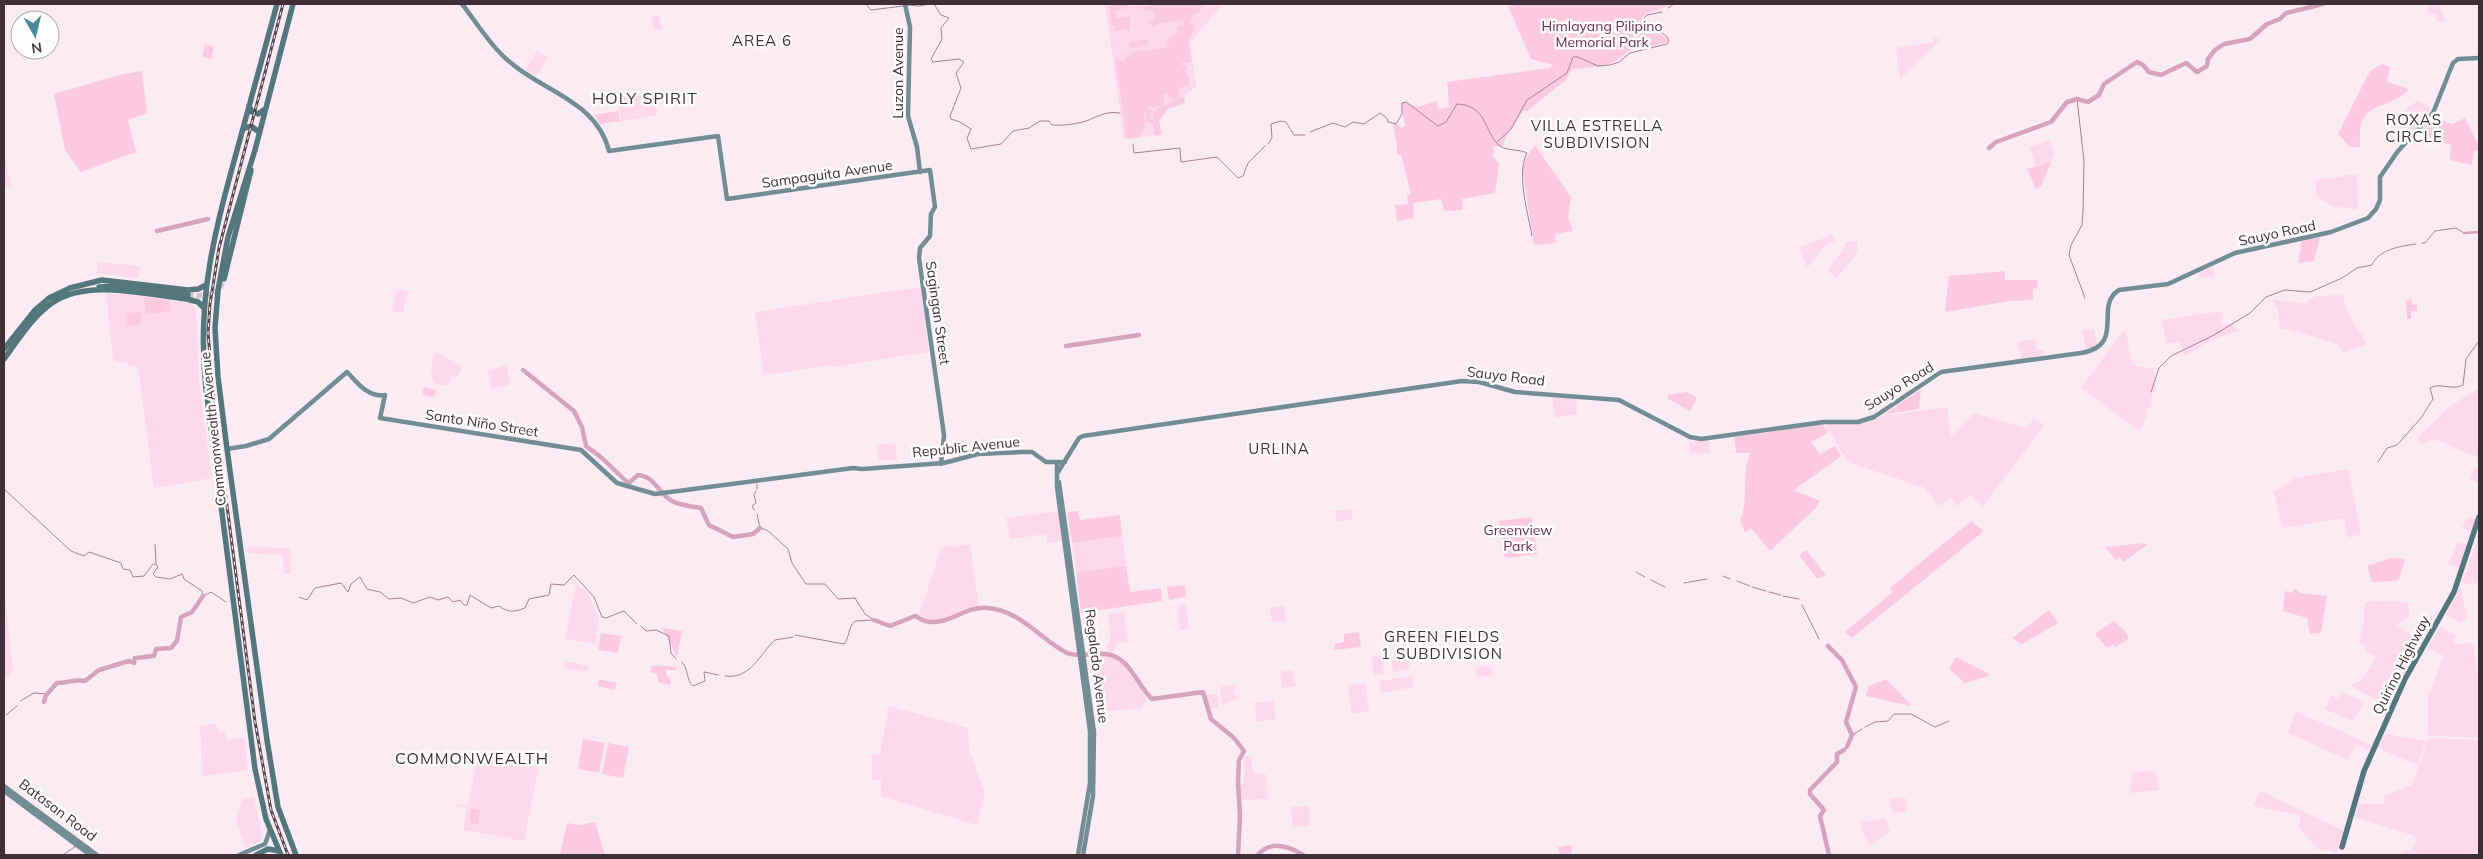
<svg xmlns="http://www.w3.org/2000/svg" width="2483" height="859" font-family="Mulish,sans-serif">
<style>
.built{fill:#fed9e9}
.green{fill:#fbcadf}
.lines{fill:none;stroke-linecap:round;stroke-linejoin:round}
.stream{stroke:#a88193;stroke-width:1}
.canal{stroke:#d5a4ba;stroke-width:2.5}
.river{stroke:#d5a4ba;stroke-width:4.5}
.primary-tunnel{stroke:#d5c6cd;stroke-width:5.5;stroke-dasharray:5.5 3;stroke-linecap:butt}
.secondary{stroke:#728d93;stroke-width:4.5}
.primary{stroke:#54767d;stroke-width:5.5}
.rail-casing{stroke:#584950;stroke-width:3}
.rail{stroke:#fdfdfd;stroke-width:1;stroke-dasharray:4;stroke-linecap:butt}
.labels{text-anchor:middle;stroke-width:5;stroke-linejoin:round;paint-order:stroke}
.park-label{font-size:14px;fill:#692c4c;stroke:#fdfdfd}
.street-label{font-size:14px;fill:#3f3037;stroke:#fdfdfd}
.neighbourhood-label{font-size:15px;letter-spacing:1px;fill:#3f3037;stroke:#fdfdfd}
.quarter-label{font-size:16px;letter-spacing:1px;fill:#3f3037;stroke:#fdfdfd}
</style>
<rect width="100%" height="100%" fill="#fbebf2"/>
<path class="built" d="M1105 4H1223L1190 43 1196 87 1159 115V134L1124 139Z
M2438 4 2446 21 2437 22 2436 14 2429 15 2427 6Z
M659 15 662 28 654 30 651 17Z
M1934 37 1940 40 1900 79 1896 48 1934 42Z
M537 51 548 58 536 76 525 70Z
M654 93 657 115 621 121 618 98Z
M2418 100 2432 110 2410 136 2399 127 2397 128 2389 116 2404 111Z
M2050 140 2054 153 2051 162 2036 166 2029 147Z
M4 154 12 189 4 185Z
M2343 175H2357L2358 208 2356 210 2341 206 2337 208 2317 197 2315 180 2342 177Z
M1833 235 1835 241 1825 245 1808 267 1805 264 1800 247Z
M1857 241 1858 252 1837 278 1827 270 1845 248V242Z
M98 262 140 266 139 278 97 273Z
M2213 267 2214 276 2200 278 2198 273Z
M921 287 929 352 832 367V365L764 375 755 312Z
M397 289 408 291 403 313 392 311Z
M106 292 191 303 196 309 199 382 212 478 154 488 138 367 113 360Z
M2342 295 2352 321 2364 338 2366 345 2343 352 2337 344 2288 329H2280L2278 310 2272 299 2305 304 2311 298 2317 296Z
M2223 311 2221 326 2233 323 2239 331 2213 339 2185 356 2180 342 2166 344 2162 320Z
M2094 329 2097 347 2086 351 2082 331Z
M2125 329 2131 360 2137 366 2154 369 2156 391 2152 392 2151 408 2146 409V419L2140 431 2081 388Z
M2035 339 2037 350H2044V356L2022 358 2017 342Z
M436 352 462 366 457 378 452 376 451 382H447V386L433 383 434 380 431 379 433 354Z
M507 365 510 385 492 389 488 371Z
M2479 388V458L2435 439 2421 444 2417 438 2449 407Z
M1552 397 1576 399 1578 414 1555 418Z
M1947 407 1951 437 1974 413 2026 428 2034 419 2044 426 1982 507 1971 495 1957 506 1950 497 1939 506 1925 488 1848 462 1826 426 1827 423 1857 424 1883 416Z
M1708 439 1710 453H1691L1689 443Z
M895 443 897 459 879 461 877 445Z
M2474 467 2479 469V483L2470 479Z
M2348 469 2361 534 2348 538 2344 518 2282 528 2274 492 2295 478Z
M1351 509 1353 519 1337 522 1336 511Z
M1058 511 1062 541 1047 543 1046 534 1010 539 1006 518Z
M2470 517 2478 519 2473 532 2462 528 2466 520Z
M1122 536 1126 566 1076 572 1072 543Z
M2479 536V583L2464 584 2463 579Z
M2458 542 2467 545 2460 568 2448 564Z
M970 544 979 606 973 607 947 619 932 620 921 618 919 616 941 548Z
M249 547 290 548 291 574H284L283 555 248 553 246 550Z
M576 583 588 594 599 619 595 644 565 639Z
M4 588 13 669 4 682Z
M2459 588H2461L2467 618 2460 623 2446 615Z
M2382 601 2407 602 2410 616 2397 625 2421 643 2387 706 2351 686 2362 680 2376 657 2365 651 2366 645 2359 644 2364 621 2365 602Z
M1186 604 1189 629 1180 630 1177 605Z
M1285 606V621L1272 622 1270 608Z
M1124 612 1128 642 1118 643 1112 653H1108L1107 646 1111 637 1108 614Z
M2440 627 2456 635 2453 644 2473 643 2479 679V738L2428 735V698L2444 656 2427 648Z
M1102 654 1115 658 1123 664 1144 693 1146 701 1141 708 1096 712 1088 656Z
M1382 656 1384 674 1374 675 1371 657Z
M1409 659 1410 669 1393 672 1392 661Z
M566 661 589 666 588 672 564 668Z
M1491 665 1493 675 1477 677 1476 668Z
M1293 670 1295 686 1282 688 1280 672Z
M1412 676 1413 687 1381 693 1379 681Z
M1365 683 1369 711 1352 714 1348 686Z
M1236 685V689L1233 691 1238 697 1222 706 1220 687Z
M2341 692 2364 702 2353 721 2325 709 2331 696 2338 699Z
M1217 694 1219 707 1209 709 1206 695Z
M1273 700 1276 719 1257 722 1255 703Z
M889 706 968 728 969 753 972 757 985 794 977 825 881 796V780H872V755L880 754Z
M2296 712 2345 733 2371 745 2369 750 2355 744 2348 760 2288 733Z
M216 724 218 732 225 731 226 740 244 738 248 770 203 776 200 726Z
M2385 734 2426 741 2417 765 2378 748Z
M2428 738 2479 740V855H2397L2412 849 2416 841 2415 836 2355 817 2358 804H2385L2384 796 2412 785Z
M485 756 539 765 524 841 463 830 467 808 457 806V804L468 806 477 760Z
M1244 756H1251L1254 774 1265 773 1268 799 1240 800 1239 784 1246 783H1244Z
M2156 771 2159 790 2130 793 2132 772Z
M2260 791 2343 830 2337 853 2329 850 2321 851 2316 847 2299 828 2300 815 2253 806Z
M254 797 262 838 260 841 246 848 236 821 242 799Z
M1905 797 1907 811 1892 813 1890 799Z
M1309 806V826L1292 827 1291 807Z
M1885 818 1890 831 1870 846 1862 830 1861 822Z"/>
<path class="green" d="M1109 4H1128L1127 8 1115 10 1116 18 1130 16V33L1127 32 1126 28 1115 31 1114 25H1111Z
M1149 4H1204L1198 14 1196 13 1189 22 1195 25 1189 42 1191 62 1181 63V65L1187 66 1186 72 1189 78V85L1179 88 1180 96 1176 99H1171L1167 93 1163 96 1165 101 1163 105 1154 108 1149 106 1144 114 1145 128 1141 130 1140 137 1127 139 1115 55 1119 60 1123 61 1132 52 1171 47 1167 44V40L1178 32 1176 27 1185 25 1182 20 1157 24 1154 27 1146 22 1155 19V13L1144 10 1143 7 1148 6Z
M1507 4H1671C1662 10 1650 10 1642 17L1644 22 1668 40 1667 42 1644 49 1628 51C1613 68 1593 67 1572 69L1566 80 1527 111H1523L1505 139 1503 146H1494L1493 157 1499 164 1495 193 1462 199 1463 210 1444 211 1441 199 1413 203 1414 218 1397 221 1395 205 1408 204 1407 195 1411 194 1401 155H1397V145L1393 123 1395 122 1401 128 1405 126 1401 103 1404 102 1418 107 1437 101 1438 109 1449 107 1447 82 1550 68 1553 65 1531 59Z
M1149 39 1147 45 1130 48 1129 42Z
M205 44 214 47 211 59 202 57Z
M2382 64 2390 67 2387 82 2409 89C2397 105 2371 103 2363 119 2359 126 2360 138 2360 147H2350L2338 134 2370 71Z
M142 71 147 113 128 120 136 152 81 172 65 150 54 94 119 75Z
M1182 97H1184L1185 103 1168 109 1159 121 1162 134 1155 137 1153 125 1145 121 1148 108 1152 110 1150 118 1153 120V112L1156 109Z
M618 111 620 121 600 124 594 115Z
M2434 117 2452 124 2465 118 2479 146V151H2474L2472 165 2450 160 2451 145 2436 140V135L2430 138 2423 129Z
M1535 145 1571 197 1568 217 1573 231 1555 234 1556 243 1534 245 1523 173 1524 161Z
M2051 162 2041 186 2036 189 2027 169Z
M2320 237 2314 261 2298 263 2302 239Z
M2005 271V280H2037L2038 288 2033 289V300L2010 301 1945 312 1949 276Z
M144 297 170 300 171 311 146 314Z
M2411 300 2412 305 2417 304V311H2411V319H2407L2406 301Z
M141 311 142 320 138 325 127 326 126 314Z
M424 387 436 390 434 397 422 395Z
M1921 389 1919 409 1885 414Z
M1687 392 1697 398 1690 411 1668 399V395Z
M1823 424 1828 433 1811 442 1820 454 1835 446 1841 456 1794 490 1820 501 1816 508 1770 551 1751 528 1745 533 1740 520C1749 503 1741 475 1750 453H1736L1734 437Z
M1078 511 1080 520 1120 515 1122 536 1072 543 1067 512Z
M1532 517 1537 554 1505 558 1499 521Z
M1971 521 1984 531 1852 638 1845 632 1893 592 1890 588Z
M2145 543 2147 545 2123 562 2120 557 2116 560 2105 547Z
M1806 550 1826 575 1817 579 1799 555Z
M2392 558 2405 559 2399 579 2395 581 2372 582 2367 566Z
M1126 566 1130 592 1161 588 1162 601 1081 613 1076 572Z
M1185 585 1186 597 1169 600 1167 587Z
M2294 588 2300 593 2327 596 2321 633 2310 634 2307 618 2283 611 2285 591 2292 593Z
M2049 610 2058 623 2022 644 2012 638Z
M2114 621 2124 630 2129 638 2116 647 2113 644 2107 648 2095 634Z
M662 628 682 631 677 657Z
M1359 632 1361 647 1334 650 1335 644 1344 642V634Z
M601 633 621 636 618 653 598 650Z
M1956 657 1988 673 1989 676 1965 683 1949 669Z
M652 665 676 667V670H666V674L671 682 670 685 658 682 657 674 650 672Z
M599 679 616 683 615 690 598 686Z
M1886 679 1910 704 1911 706 1866 696 1868 687Z
M583 739 605 743 599 773 578 769Z
M608 743 629 747 623 778 602 774Z
M471 809 480 810 478 824 469 823Z
M595 822 605 855H560L567 823 579 825Z
M1571 845 1572 853 1560 855 1558 847Z"/>
<g class="lines">
<path class="stream" d="M866 4 871 10 903 6
M934 4 941 15 949 18 941 28 942 39 931 59 933 62 959 59 964 62 956 73 961 88 950 116 951 119 960 122 971 129 967 138 971 149 1001 144 1013 131 1029 128 1040 121H1049L1052 125C1063 126 1078 124 1089 120 1100 115 1108 111 1120 113
M907 5 919 6 930 4
M1668 8 1674 4
M2077 99 2084 161 2083 211 2082 225 2071 245 2069 255 2085 298
M1310 132 1333 123 1345 127 1353 122 1364 124 1380 113 1387 118 1388 122 1396 124 1402 114V103L1406 102 1438 126 1446 122 1457 104C1488 105 1484 134 1500 146 1507 151 1519 149 1527 153 1516 173 1528 213 1532 236
M1497 142 1511 129 1527 100 1567 73 1573 57H1578L1598 66 1610 65 1619 62 1630 53 1667 44 1669 41 1667 37 1644 18 1647 15 1662 12
M1133 144 1134 153 1180 148 1181 162 1217 157 1238 178 1243 176 1248 163 1265 146
M1268 144 1272 138 1271 124 1280 121 1286 122 1294 135H1305
M2422 243H2425L2435 231 2456 228 2464 233
M2151 392 2159 368 2171 356 2214 335 2250 313 2266 297 2285 290 2310 292 2342 278 2357 268 2372 265C2378 250 2400 246 2416 244
M2378 462 2387 448 2397 445 2421 418 2433 399 2430 388C2440 382 2452 391 2463 385L2466 359 2479 341
M4 489 71 551 84 556 89 552 121 563 123 569 130 570 133 577 144 576 153 564H156L158 567 153 574 156 577 170 579 182 574 184 579 202 591 203 596 211 592 226 602
M757 489V484
M754 510 752 506 756 503 754 495 756 491
M757 514 760 528 767 530 788 549 792 563 806 584H825L838 599 855 598 865 614 874 620
M155 544 156 563
M1636 572 1645 577
M1723 576 1730 579
M1651 580 1665 587
M1737 581 1750 586
M1684 583 1707 579
M1752 587 1766 591
M1769 592 1781 595
M1783 596 1799 599
M299 597 307 600 315 588 341 583 348 592 351 584 360 577 367 589 380 592 389 599 401 598 413 603 430 597 438 600 448 597 453 602 460 600 464 605H467L470 595 491 608 499 606C508 613 514 612 525 608L529 599 549 595 551 584 564 585 574 575 594 597 602 617 606 618 624 611 637 624
M1802 605 1819 639
M641 626 646 631 656 630 669 636 671 653 676 659
M795 635 844 644C850 637 848 627 855 621L873 620
M682 662C689 670 686 680 693 686L705 681 704 672 719 675
M725 676C751 680 760 653 775 640L793 637
M20 701 34 693 47 694
M6 715 17 706
M1865 727 1875 722 1888 721 1894 714H1911L1935 727 1949 721
M1852 735 1862 729
M63 855 76 846"/>
<path class="canal" d="M2464 233 2479 232"/>
<path class="river" d="M1989 148 1996 142 2051 122 2067 102 2077 99 2088 102 2099 95 2104 84 2137 62 2143 65 2149 72 2161 75 2186 63 2197 72 2207 66 2208 59 2215 50 2224 44 2250 39 2267 24 2280 19 2286 13 2323 4
M157 231 208 219
M1066 346 1139 335
M523 370 574 411 582 427 586 446 602 458 627 482H630L638 475C657 477 658 495 674 502 682 506 692 506 701 508L709 525 733 537 753 534 760 528
M874 620 890 626 915 616C918 617 921 620 925 621 948 627 965 605 988 608 1021 611 1040 639 1067 653 1080 658 1092 652 1106 654 1130 657 1136 684 1152 699L1203 692 1211 719 1234 738 1244 751 1239 760 1238 783 1240 815 1238 855
M1828 646 1842 660 1856 687 1846 722 1852 735 1847 747
M44 702 46 695 57 683C67 683 74 679 85 681L99 670 129 661 134 663 135 658 154 656 156 649 171 648 177 641 181 617 192 612 203 596
M1258 855C1270 840 1289 846 1303 855
M1829 855 1820 816 1824 810 1810 794V790L1837 762V754L1844 750"/>
<path class="primary-tunnel" d="M188 295C204 296 218 297 224 279"/>
<path class="secondary" d="M462 4C477 23 492 48 511 63 545 92 597 102 609 151L718 136 727 199 930 170 935 207 931 214 930 236 920 248 919 258 944 435 941 464
M905 4 910 27 908 116 917 147 920 172
M227 449 246 446 269 439 347 372C358 383 368 398 385 395L380 418 581 450 617 483 655 494 853 468 862 469 944 463 978 454 1022 452H1032L1046 462H1065
M1057 462V487L1090 731V783L1078 855
M1058 472 1079 438 1083 436 1462 381 1479 382 1515 392 1619 400 1690 437 1701 439 1824 422H1858L1874 417 1941 372 2081 353C2127 345 2093 306 2119 290L2168 284 2235 253 2331 232 2368 218 2376 209 2380 200V177L2398 151 2433 113 2453 63 2458 59 2479 58
M1059 482 1094 732 1093 796 1083 855
M4 786 97 855
M4 791 90 855
M239 855 265 844 270 830"/>
<path class="primary" d="M277 4C264 50 252 97 239 143 215 230 196 298 206 389L255 769 266 819 281 855
M293 4 255 150 228 237 218 290 215 328 218 377 227 449 267 740 278 807 296 855
M249 106 252 112 258 114 265 109
M243 129 251 126 259 132
M224 279 251 170
M99 287 113 286 188 295
M4 349 35 310 49 298 70 288 102 280 188 290 198 289 206 285
M4 359C18 340 32 317 52 303 87 278 147 295 187 299L198 302 204 308
M2342 847 2364 771 2405 679 2454 592 2479 517
M256 855 268 849 279 851"/>
<g class="rail-casing">
<path id="rail" d="M283 4 219 248 210 304 208 333 216 421 255 722 271 810 288 855"/>
</g>
<use href="#rail" class="rail"/>
</g>
<g class="labels">
<g class="park-label">
<text x="1602" y="31">Himlayang Pilipino<tspan x="1602" dy="16">Memorial Park</tspan></text>
<text x="1518" y="535">Greenview<tspan x="1518" dy="16">Park</tspan></text>
</g>
<g class="street-label">
<text transform="translate(898 73) rotate(-90)" y="5">Luzon Avenue</text>
<text transform="translate(827 174) rotate(-8)" y="5">Sampaguita Avenue</text>
<text transform="translate(2277 233) rotate(-12)" y="5">Sauyo Road</text>
<text transform="translate(938 313) rotate(82)" y="5">Sagingan Street</text>
<text transform="translate(1506 376) rotate(7)" y="5">Sauyo Road</text>
<text transform="translate(1899 386) rotate(-32)" y="5">Sauyo Road</text>
<text transform="translate(482 423) rotate(9)" y="5">Santo Niño Street</text>
<text transform="translate(213 429) rotate(-96)" y="5">Commonwealth Avenue</text>
<text transform="translate(966 447) rotate(-6)" y="5">Republic Avenue</text>
<text transform="translate(2401 665) rotate(-63)" y="5">Quirino Highway</text>
<text transform="translate(1097 666) rotate(83)" y="5">Regalado Avenue</text>
<text transform="translate(58 810) rotate(37)" y="5">Batasan Road</text>
</g>
<g class="neighbourhood-label">
<text x="762" y="46">AREA 6</text>
<text x="2414" y="125">ROXAS<tspan x="2414" dy="17">CIRCLE</tspan></text>
<text x="1597" y="131">VILLA ESTRELLA<tspan x="1597" dy="17">SUBDIVISION</tspan></text>
<text x="1279" y="454">URLINA</text>
<text x="1442" y="642">GREEN FIELDS<tspan x="1442" dy="17">1 SUBDIVISION</tspan></text>
</g>
<g class="quarter-label">
<text x="645" y="104">HOLY SPIRIT</text>
<text x="472" y="764">COMMONWEALTH</text>
</g>
</g>
<rect width="2483" height="859" fill="none" stroke="#3f3037" stroke-width="10"/>
<g transform="translate(35 35) rotate(172)"><circle r="24" fill="#fdfdfd" stroke="#b1abae"/>
<path d="M0-4L9 19L0 12L-9 19Z" fill="#478b99"/>
<text y="-8" font-size="14" font-weight="bold" text-anchor="middle" fill="#3f3037">N</text>
</g>
</svg>
